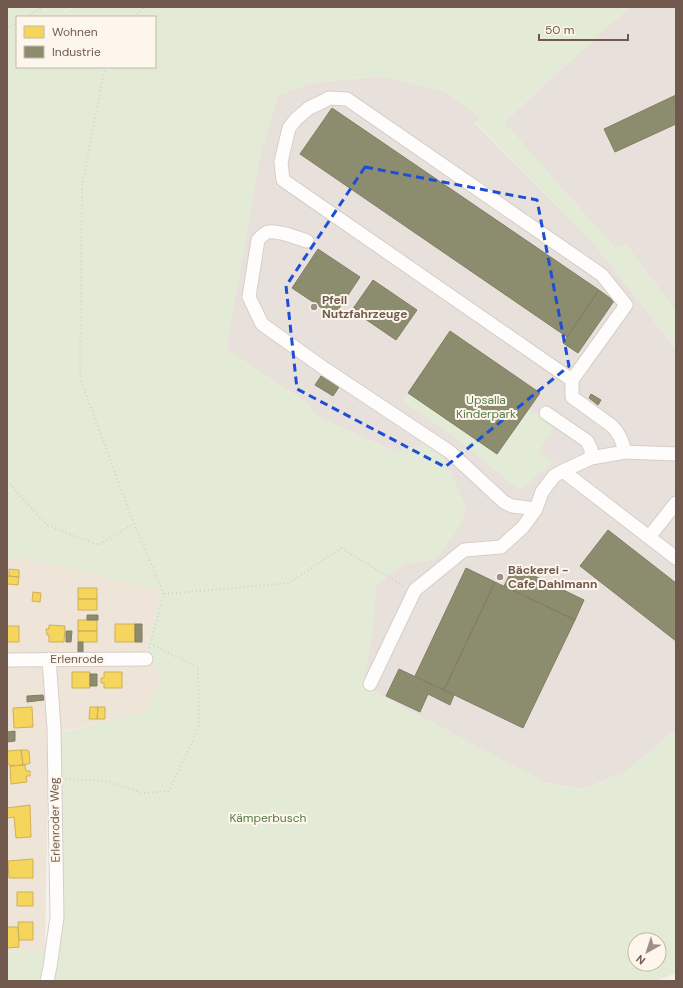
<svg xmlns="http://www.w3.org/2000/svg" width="683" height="988" font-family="'DM Sans',sans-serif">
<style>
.residential{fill:#eee4d8}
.industrial{fill:#e8e1db}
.green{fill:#e3ebd6;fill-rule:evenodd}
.homes{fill:#f6d55c;stroke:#ceb058}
.industry{fill:#8c8c6e;stroke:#847d64}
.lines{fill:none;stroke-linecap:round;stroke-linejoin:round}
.minor-casing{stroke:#d5cec9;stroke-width:15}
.path{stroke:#d7d0cb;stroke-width:2;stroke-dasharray:1 3;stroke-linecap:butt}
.minor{stroke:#fefdfc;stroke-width:13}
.marked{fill:none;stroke:#1d4ed8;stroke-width:3;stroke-dasharray:8 5;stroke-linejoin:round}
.poi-dot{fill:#a08f84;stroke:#fdf6ec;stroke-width:1.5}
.labels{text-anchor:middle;stroke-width:4;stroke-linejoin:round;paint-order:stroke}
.poi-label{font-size:12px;font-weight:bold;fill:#715a4d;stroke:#fdf6ec;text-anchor:start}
.park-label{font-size:12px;fill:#587b49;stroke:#fdf6ec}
.street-label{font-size:12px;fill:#715a4d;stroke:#fdf6ec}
</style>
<rect width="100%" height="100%" fill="#f6f1ea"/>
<path class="residential" d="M21 556 148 587 160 591 147 650 162 679 146 711 49 735 45 950 7 952V557Z"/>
<path class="industrial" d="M629 7H676V311L626 245 615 248 504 123 518 109Z
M383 76 445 91 480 117 475 123 596 246 676 349V730L626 771 584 789 546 783 363 686 374 619 376 585 404 564 436 559 425 443 398 453 314 415 308 404 226 349 261 151 278 95 310 83Z"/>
<path class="green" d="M7 7H71L62 13 74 7H629L518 109 505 123 615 248 626 245 676 311V349L596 246 475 122 480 117 445 91 383 76 310 83 278 95 261 151 226 349 308 404 314 415 398 453 424 443 443 457 467 509 457 530 436 559 404 564 376 585 374 623 363 686 549 784 584 789 626 771 676 730V973L656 981H49L64 918 60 733 146 711 162 679 147 650 160 591 148 587 21 557H7ZM17 17H155V67H17ZM635 940H659V964H635Z
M450 331 540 393 529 409 555 427 538 452 555 463 537 475 520 491 460 441 404 402 408 392Z
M45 950 41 981H7V952Z"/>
<path class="homes" d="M9 569 19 570V577L9 576Z
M7 576 19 577 18 585 7 584Z
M78 588H97V599H78Z
M33 592 41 593 40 602 32 601Z
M78 599H97V610H78Z
M78 620H97V631H78Z
M115 624H135V642H115Z
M49 625 65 626 64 642H49V635H47L46 629H49Z
M7 626H19V642H7Z
M78 631H97V642H78Z
M72 672H90V688H72Z
M104 672H122V688H104V683H101V678H104Z
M32 707 33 727 14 728 13 708Z
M90 707H98L97 719H89Z
M98 707H105V719H97Z
M7 746 8 751 21 750 23 765 10 766 9 764H7Z
M21 750H27L29 751 30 763 28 764 23 765Z
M23 765H25L26 771H30V776H26L27 782 11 784 10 766Z
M30 805 31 837 16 838 14 817 7 818V808Z
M33 859V878H9L8 861Z
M17 892H33V906H17Z
M18 922H33V940H19Z
M7 927H18L19 947 7 948Z"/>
<path class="industry" d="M676 95V124L615 152 604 129Z
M332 108 599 290 567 337 300 154Z
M318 249 360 277 334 316 292 288Z
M373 280 417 310 396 340 352 310Z
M599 290 614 301 578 353 563 343Z
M450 331 540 393 497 454 408 393Z
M321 376 339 387 333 396 315 385Z
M591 394 601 400 598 405 589 398Z
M608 530 676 583V641L580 566Z
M514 566 584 600 575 620 504 586Z
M466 568 495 582 444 690 415 676Z
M495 582 575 620 523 728 444 690Z
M87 615H98V620H87Z
M135 624H142V642H135Z
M66 631H72L71 642H66Z
M78 642H83V652H78Z
M399 669 454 695 450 705 428 694 420 712 386 696Z
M90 674H97V686H90Z
M43 695 44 700 27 702V696Z
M15 731V741L7 742V732Z"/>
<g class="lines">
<g class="minor-casing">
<path id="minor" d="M307 241C297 238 278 230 268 232 264 233 261 237 258 240L249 297 262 324 325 369 450 452 504 502 512 506 536 509
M572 380 626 305 602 275 347 99 329 98 322 102 309 108 296 119 289 128 281 162 283 180 572 380V397L612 426C620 434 622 441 625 452
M546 413 587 441 591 449V458
M563 471 676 558
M649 537 676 503
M7 660 146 659
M370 684 415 590 464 550 501 547 523 527 536 509 542 492 554 476 563 471 591 458 625 452 676 454
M47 981 50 967 57 917 54 728 49 659"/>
</g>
<path class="path" d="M26 17 43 7
M134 17 144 7
M7 29 17 23
M105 67 82 186 80 378 134 524 164 594 149 648
M7 481 47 525 98 545 134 524
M164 594 289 583 341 548 403 586
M66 779 107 781 142 793 169 791 199 727 198 667 151 644"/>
<use href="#minor" class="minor"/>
</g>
<path class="marked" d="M365 167 537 200 569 366 445 467 297 389 286 286Z"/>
<g class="poi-dot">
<circle cx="314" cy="307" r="4"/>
<circle cx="500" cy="577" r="4"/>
</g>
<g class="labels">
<g class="poi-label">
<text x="322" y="304">Pfeil<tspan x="322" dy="14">Nutzfahrzeuge</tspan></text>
<text x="508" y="574">Bäckerei -<tspan x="508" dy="14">Cafe Dahlmann</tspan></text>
</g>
<g class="park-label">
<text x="486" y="404">Upsalla<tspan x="486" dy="14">Kinderpark</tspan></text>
<text x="268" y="822">Kämperbusch</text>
</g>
<g class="street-label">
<text x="77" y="663">Erlenrode</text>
<text transform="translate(55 820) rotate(-91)" y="4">Erlenroder Weg</text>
</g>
</g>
<rect width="683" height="988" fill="none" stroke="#715a4d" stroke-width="16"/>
<rect x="16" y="16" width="140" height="52" fill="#fdf6ec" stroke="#c5b8ac"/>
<rect x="24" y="26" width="20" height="12" fill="#f6d55c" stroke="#c5b8ac"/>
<text x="52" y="36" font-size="12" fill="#715a4d">Wohnen</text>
<rect x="24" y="46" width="20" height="12" fill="#8c8c6e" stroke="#c5b8ac"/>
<text x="52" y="56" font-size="12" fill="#715a4d">Industrie</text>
<g transform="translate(647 952) rotate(219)"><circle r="19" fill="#fdf6ec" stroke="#c5b8ac"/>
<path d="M0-3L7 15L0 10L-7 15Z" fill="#a08f84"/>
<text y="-6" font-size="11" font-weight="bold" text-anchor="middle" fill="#715a4d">N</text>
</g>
<path d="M539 34v6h89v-6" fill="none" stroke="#715a4d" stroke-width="2"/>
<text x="545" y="34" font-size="12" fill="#715a4d" stroke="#fdf6ec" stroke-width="3" paint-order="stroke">50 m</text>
</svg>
